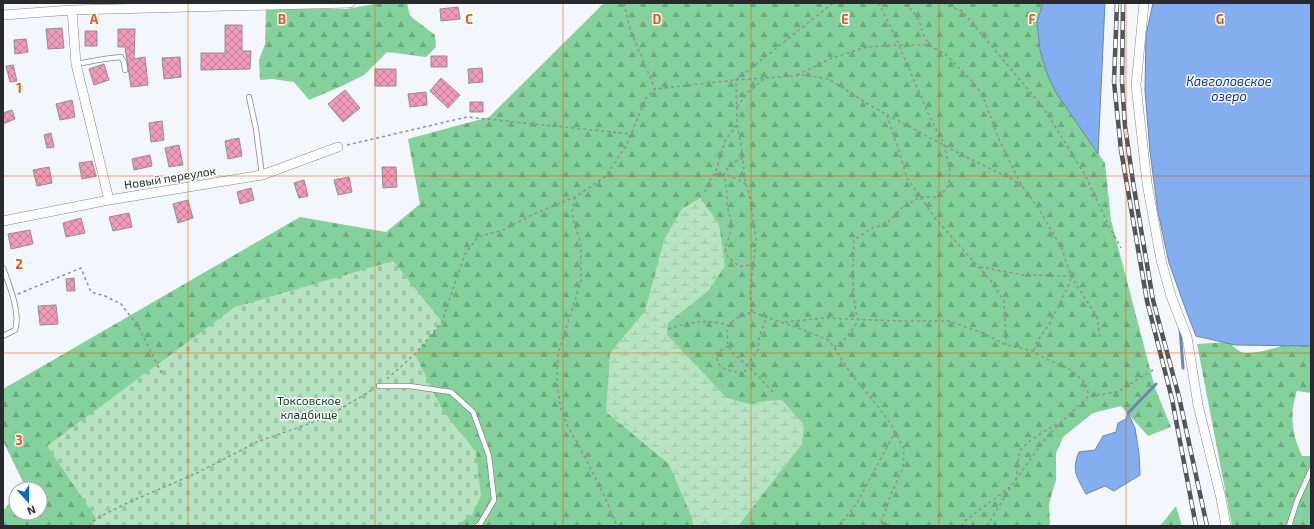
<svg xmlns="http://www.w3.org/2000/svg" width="1314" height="529" font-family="'Exo 2',sans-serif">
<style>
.forest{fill:url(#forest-firs)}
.wetland{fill:url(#wetland-marsh)}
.cemetery{fill:url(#cemetery-stones)}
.water{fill:#84aef0;stroke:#6986b5}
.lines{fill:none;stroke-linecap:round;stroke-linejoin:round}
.stream{stroke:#6986b5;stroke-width:3}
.building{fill:url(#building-cross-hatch);stroke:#948d8f}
.lane-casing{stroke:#83878c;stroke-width:6}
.street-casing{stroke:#83878c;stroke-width:10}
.path{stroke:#8f9195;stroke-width:1.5;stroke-dasharray:3 3;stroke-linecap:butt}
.lane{stroke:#fff;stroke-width:4.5}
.street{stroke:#fff;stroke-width:9}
.rail-casing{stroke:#535557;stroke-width:4.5}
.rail{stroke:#fff;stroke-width:3;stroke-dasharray:9;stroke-linecap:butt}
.grid{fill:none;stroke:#e8590c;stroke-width:1;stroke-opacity:0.55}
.labels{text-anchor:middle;stroke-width:3;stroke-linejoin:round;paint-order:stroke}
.street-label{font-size:12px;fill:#292a2c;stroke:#fff}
.park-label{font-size:12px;fill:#0e4725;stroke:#fff}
.water-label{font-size:13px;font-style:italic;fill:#0a3e89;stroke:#fff}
.grid-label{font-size:13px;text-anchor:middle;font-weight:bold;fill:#e8590c;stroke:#fff;stroke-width:3;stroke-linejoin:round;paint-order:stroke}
</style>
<defs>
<pattern id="forest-firs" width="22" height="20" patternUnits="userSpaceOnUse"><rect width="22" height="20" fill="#85d19b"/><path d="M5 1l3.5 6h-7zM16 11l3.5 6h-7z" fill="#6daa7f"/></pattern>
<pattern id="wetland-marsh" width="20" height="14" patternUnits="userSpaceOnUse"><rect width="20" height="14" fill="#b6e4c2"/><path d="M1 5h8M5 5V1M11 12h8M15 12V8" fill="none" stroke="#9cc4a7"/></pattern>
<pattern id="cemetery-stones" width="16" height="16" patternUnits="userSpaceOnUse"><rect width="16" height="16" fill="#b6e4c2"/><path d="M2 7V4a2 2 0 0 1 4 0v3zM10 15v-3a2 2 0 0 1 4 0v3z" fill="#9cc4a7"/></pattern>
<pattern id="building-cross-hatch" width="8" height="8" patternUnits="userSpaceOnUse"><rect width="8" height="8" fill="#f09bb9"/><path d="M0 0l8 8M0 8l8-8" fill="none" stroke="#c27f97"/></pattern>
</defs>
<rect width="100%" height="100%" fill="#f3f7fc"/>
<path class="forest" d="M379 3H407L410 16 435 35 436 47 426 57 387 52 364 75 342 86 309 100 294 82 272 79 260 80 259 60 265 44 266 8 347 9Z
M604 3H1043L1039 47 1055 91 1105 163 1111 220 1155 388 1171 427 1148 436 1121 406 1093 413 1063 437 1056 453V480L1049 504 1050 526H3V511L16 495V513H40V489H20L24 484 3 441V389L300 217 386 232 420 204 408 139 489 117Z
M1311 336V393L1297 391C1289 414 1292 434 1302 456H1311V526H1232L1197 344 1229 342C1232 345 1237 350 1241 352 1255 357 1296 341 1311 336Z
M1176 506 1182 526H1160Z"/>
<path class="wetland" d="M700 198 719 224 725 266 708 291 668 323 667 335 727 398 749 404 766 401 782 400 804 425 802 444 738 526H693L692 518 669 464 606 412 610 353 645 311 664 240 682 209Z"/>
<path class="cemetery" d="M393 261 442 322 415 355 443 411 476 452 481 496 472 515 455 526H89L96 518 47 446 235 307Z"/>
<path class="water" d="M1043 3H1105L1098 154 1055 91 1046 71 1040 50 1037 22Z
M1153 3H1311V346L1235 345 1196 336 1187 313 1169 263 1158 212 1150 152 1145 90 1146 35Z
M1128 413 1135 428 1139 454 1140 475 1114 491 1105 486 1086 494C1077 477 1071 471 1079 452L1095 450 1103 436 1116 432 1118 423 1126 419Z"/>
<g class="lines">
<path class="stream" d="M1180 328 1183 368
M1128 413 1156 384"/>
</g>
<path class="building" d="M458 7 460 19 441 21 440 9Z
M225 25H242V51H251L250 69 201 70V53H225Z
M62 28 64 48 48 49 46 29Z
M118 29H135L134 59 145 57 148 85 131 87 125 47H118Z
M85 31H97V46H85Z
M26 39 28 52 15 54 14 40Z
M431 56H447V67H431Z
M180 57 181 77 164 79 162 58Z
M104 64 109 80 94 85 89 69Z
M13 65 17 81 10 82 6 66Z
M482 68 483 82 470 83 469 84 468 69Z
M375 69H396V86H375Z
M441 78 460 95 448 108 430 91Z
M345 90 360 108 343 122 328 104Z
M426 92 427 105 410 107 408 94Z
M72 100 75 117 60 120 56 104Z
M470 102H483V112H470Z
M12 110 15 119 3 124V113Z
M162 121 164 140 151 142 149 123Z
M51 133 54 147 47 148 44 135Z
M239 138 242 156 228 159 225 141Z
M179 145 183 165 169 167 165 148Z
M150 155 152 166 134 170 132 159Z
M92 161 96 176 82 179 79 163Z
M49 167 52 183 37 186 33 170Z
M382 167H396L397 187 383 188Z
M349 177 352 192 338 195 334 180Z
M304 180 308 196 299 198 294 183Z
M251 188 254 200 240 204 237 192Z
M188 200 193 218 178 223 173 204Z
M129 213 132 227 113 231 109 217Z
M81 218 85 233 66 237 63 223Z
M30 230 33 244 11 249 8 234Z
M74 278 75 291H67L66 279Z
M56 305 58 324 40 325 38 306Z"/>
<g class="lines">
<g class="lane-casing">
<path id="lane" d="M76 64 104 59 121 57 124 62 125 70
M249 97 256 129 262 175
M3 268C9 284 21 314 15 330L3 336
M379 386H409L451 392 473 412 489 456 494 500 480 524 477 526
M1289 526 1297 501 1311 470"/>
</g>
<g class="street-casing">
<path id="street" d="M1144 3 1136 85 1147 183 1161 260 1171 296 1187 337 1198 405 1221 498 1226 526
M72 10 76 64 109 200
M3 15 72 10 350 3
M3 221 109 200 262 175 338 147"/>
</g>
<path class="path" d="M624 3 630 29 655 89
M906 3 919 20 923 34 929 45
M943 3 962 11 1043 107 1085 175 1110 228 1121 248
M797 75 832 58 867 47 899 45H929L945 54 972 81 982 94 1000 142 1022 186 1039 209 1062 249 1071 276 1097 317 1100 337
M737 107 748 92 765 78
M887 115 899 151 907 178 935 218 991 281 1004 301 1006 345
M347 145 467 117 631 134
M743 158 733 163 726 170 724 175 727 193V206L731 220 730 234 725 248 728 257 739 266 752 265
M715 174C728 175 737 178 747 185
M705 192 710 180 715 174 725 141 737 125
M575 197 572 212 576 229 581 244V281L558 354 557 383 561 410 568 427 578 444 605 497 617 526
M980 267 1024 275 1071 276
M18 294 81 268 91 292 105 296 121 304 138 326 163 376
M752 312 750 293 756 239 750 198 745 179 741 144 737 125 736 80 805 75 829 79 871 106 964 156 1012 179 1022 186
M785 322 824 318 896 321H949L983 333 1006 345 1034 351 1038 355 1069 369 1085 382 1089 396
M668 329C691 322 707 318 730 326
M728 346 717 353C716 372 729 369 744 374L747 366 758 350 759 337 767 316
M834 347 846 338 858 321C851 294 853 267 854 240L870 229 887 223 903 207 920 197H939L949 185 950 169 944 145 928 113 899 45 879 3
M1034 350 1037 341 1050 323 1068 287 1071 278
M387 379 415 354 442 322 465 254 478 237 503 230 534 214 575 197 605 177 626 146 646 98 655 89 736 80 833 3
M773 392 753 371 733 353 728 346 727 330 734 319 752 312 801 329 828 340 834 347 851 374 879 408 891 424 904 449 903 468 891 494 881 523 878 526
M1016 480C1017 473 1018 456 1020 451 1025 442 1049 428 1058 424
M881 523 892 526
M89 526 96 519 127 503 197 473 257 442 325 418 372 390
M839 526 857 503 895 432
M961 526 966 520 1010 487
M987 526 1012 485 1045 439 1060 423 1089 396 1117 392 1153 370"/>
<use href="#lane" class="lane"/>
<use href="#street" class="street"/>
<g class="rail-casing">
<path id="rail" d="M1117 3 1114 82 1121 150 1147 301 1172 399 1196 526
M1123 3 1122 81 1125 126 1133 182 1153 300 1179 397 1207 526"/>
</g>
<use href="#rail" class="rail"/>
</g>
<path class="grid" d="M188 3V526M375 3V526M563 3V526M751 3V526M939 3V526M1126 3V526M3 176H1311M3 353H1311"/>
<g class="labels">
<g class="street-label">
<text transform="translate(170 178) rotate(-9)" y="4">Новый переулок</text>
</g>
<g class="park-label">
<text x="309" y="405">Токсовское<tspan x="309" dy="14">кладбище</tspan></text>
</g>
<g class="water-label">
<text x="1229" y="86">Кавголовское<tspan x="1229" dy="15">озеро</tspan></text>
</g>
</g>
<g class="grid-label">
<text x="94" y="24">A</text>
<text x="282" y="24">B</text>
<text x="469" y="24">C</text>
<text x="657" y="24">D</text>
<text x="845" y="24">E</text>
<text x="1032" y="24">F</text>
<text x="1220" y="24">G</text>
<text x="19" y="93">1</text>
<text x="19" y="269">2</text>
<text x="19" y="445">3</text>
</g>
<rect width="1314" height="529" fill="none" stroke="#292a2c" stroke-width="8"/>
<g transform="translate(28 501) rotate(159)"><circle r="19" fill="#ffffff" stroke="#a9aaab"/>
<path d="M0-3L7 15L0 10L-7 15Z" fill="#096cb8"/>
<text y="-6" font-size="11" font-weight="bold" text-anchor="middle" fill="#292a2c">N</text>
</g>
</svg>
